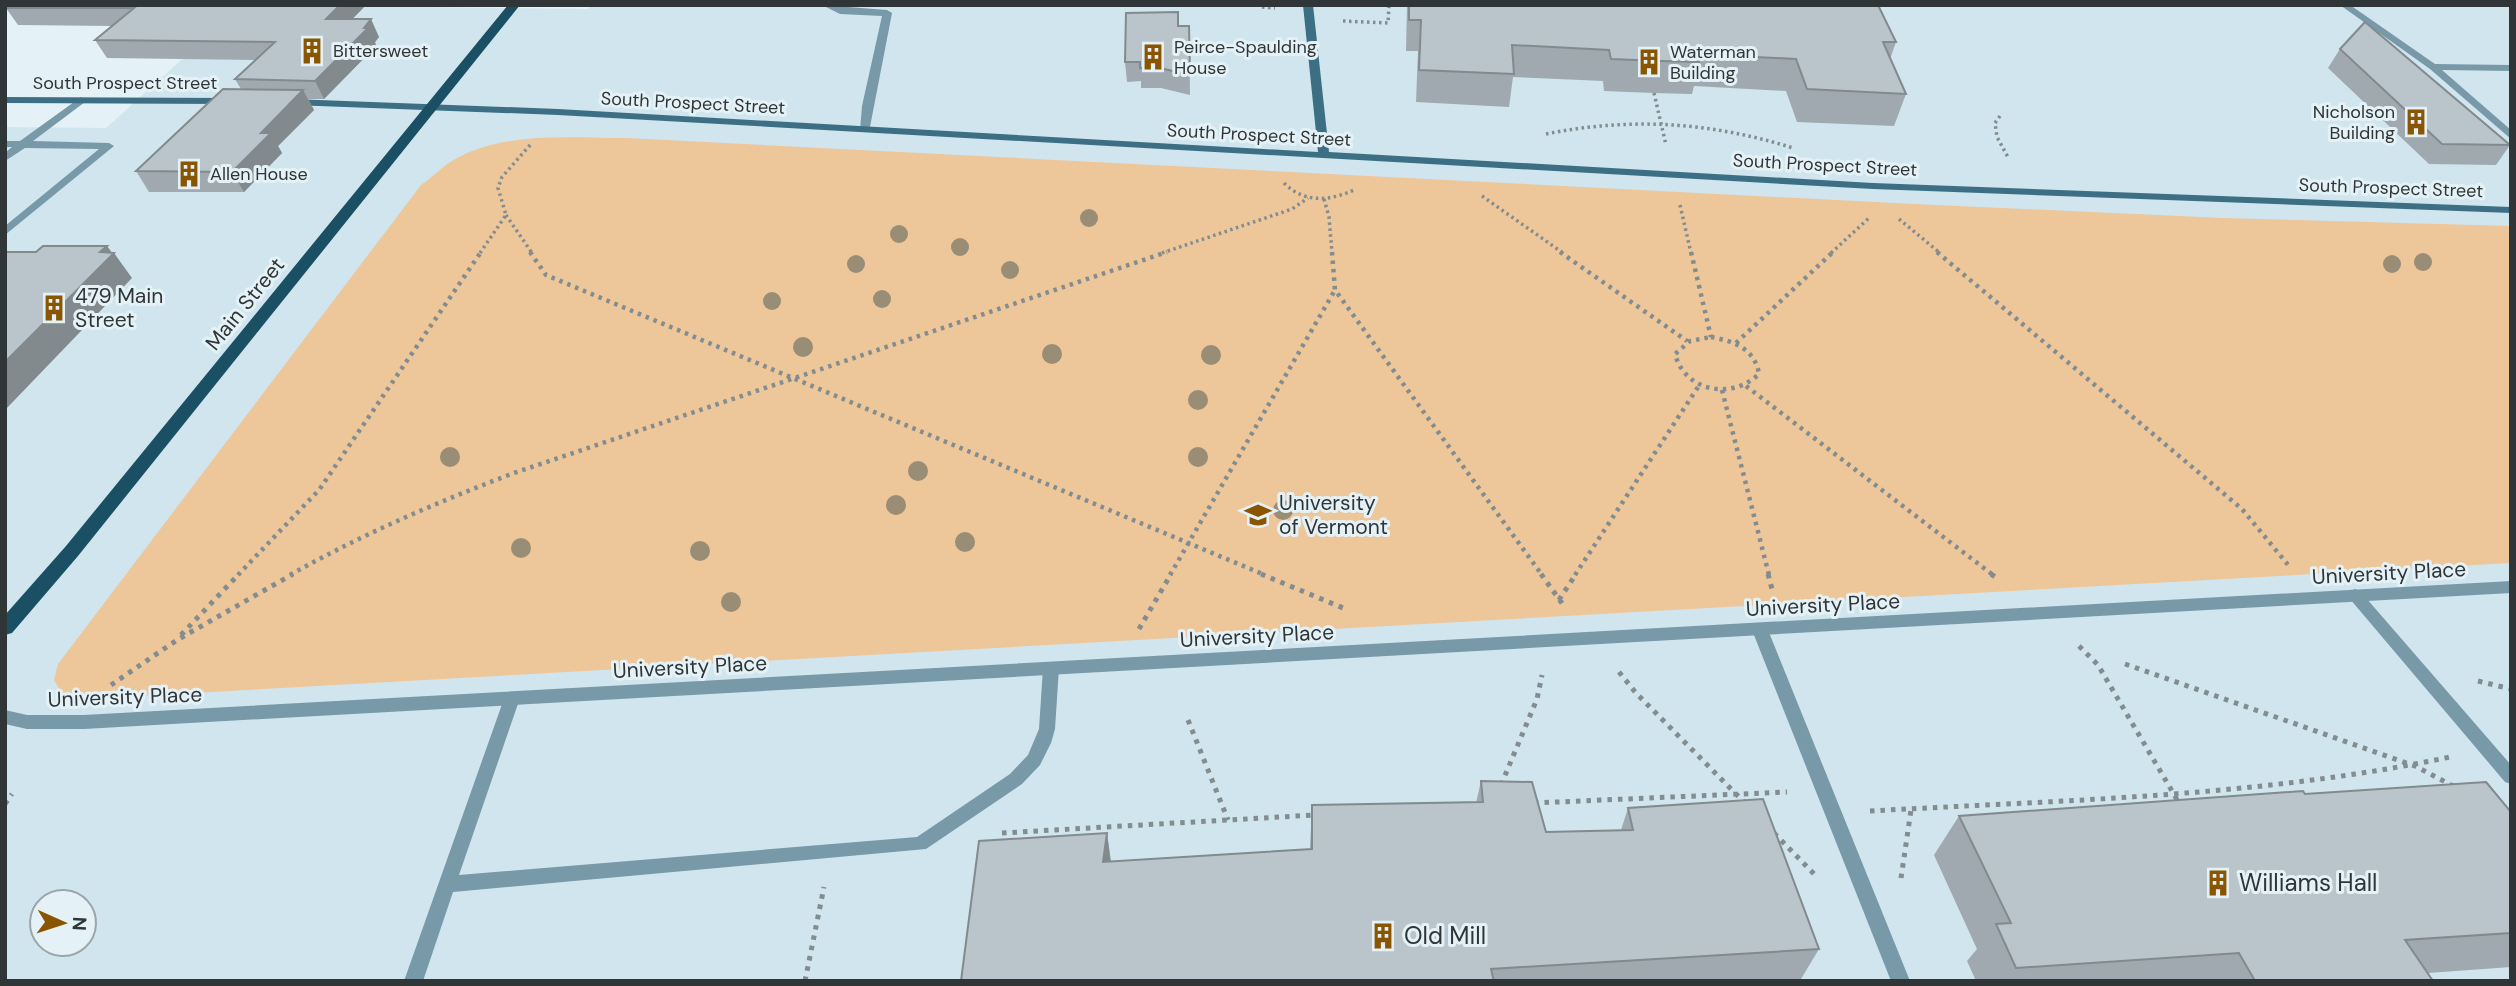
<svg xmlns="http://www.w3.org/2000/svg" width="2516" height="986" font-family="'DM Sans',sans-serif">
<style>
.built{fill:#d0e5ee;fill-rule:evenodd}
.green{fill:#edc69a}
.lines{fill:none;stroke-linecap:round;stroke-linejoin:round}
.path-far2{stroke:#838c8f;stroke-width:3.5;stroke-dasharray:2.5 3.5;stroke-linecap:butt}
.path-far1{stroke:#838c8f;stroke-width:4.5;stroke-dasharray:3.5 5;stroke-linecap:butt}
.path{stroke:#838c8f;stroke-width:5;stroke-dasharray:4.5 6;stroke-linecap:butt}
.lane{fill:#7899a8;fill-rule:evenodd}
.street{fill:#7899a8;fill-rule:evenodd}
.secondary{fill:#3c6f84;fill-rule:evenodd}
.primary{fill:#1b5064;fill-rule:evenodd}
.tree{fill:#998d76}
.wall{fill:#9fa9af}
.shaded-wall{fill:#828a8e}
.building{fill:#b9c5cb;stroke:#828a8e;stroke-width:2}
.labels{text-anchor:middle;stroke-width:6;stroke-linejoin:round;paint-order:stroke}
.far-poi-label{font-size:18px;fill:#303537;stroke:#e4f2f7;text-anchor:start}
.far-street-label{font-size:18px;fill:#303537;stroke:#e4f2f7}
.poi-label{font-size:21px;fill:#303537;stroke:#e4f2f7;text-anchor:start}
.street-label{font-size:21px;fill:#303537;stroke:#e4f2f7}
.near-poi-label{font-size:24px;fill:#303537;stroke:#e4f2f7;text-anchor:start}
</style>
<rect width="100%" height="100%" fill="#e4f2f7"/>
<path class="built" d="M242 5 588 9 591 5H2511V981H5V127L106 128ZM42 902H84V944H42Z"/>
<path class="green" d="M626 138 1914 204 2223 218 2511 226V563L120 697 80 698 62 693 54 680 58 664 421 185C430 179 438 171 446 165 496 130 569 138 626 138Z"/>
<g class="lines">
<path class="path-far2" d="M1262 7 1275 8
M1343 21 1388 23 1389 5
M1654 93 1666 145
M2000 116 1995 123 1997 137 2009 159
M1546 134C1630 117 1711 122 1793 148
M1284 183C1305 204 1331 201 1356 189
M1482 196 1563 253
M1324 199 1329 217 1332 253
M1680 205 1691 253
M506 215 532 253
M1899 219 1940 253
M480 253 506 215 498 188 502 177 531 144
M1162 253 1292 209 1308 198
M1831 253 1869 218"/>
<path class="path-far1" d="M530 252 546 275 1265 575
M1332 252 1335 290 1542 575
M1560 252 1687 341
M1691 252 1711 337
M1937 252 2242 509 2289 566
M1711 337C1734 341 1755 349 1759 374 1732 400 1685 392 1675 354L1690 341Z
M1736 343 1833 252
M1746 386 1993 575
M1722 390 1769 575
M238 575 319 490 481 252
M290 575C363 534 435 503 514 473L1167 252
M1170 575 1335 290
M1575 575 1700 384"/>
<path class="path" d="M1261 574 1348 610
M1541 574 1564 606
M1768 574 1773 593
M1991 574 1998 579
M1559 600 1576 574
M1139 629 1171 574
M181 635 239 574
M2079 646 2098 665 2179 803
M2125 664 2415 766 2455 787
M1619 672 1636 693 1746 804
M2478 681 2511 689
M111 685 177 640 293 574
M1188 720 1228 820
M1501 785 1537 699 1542 675
M1534 803 1787 792
M5 804 12 794
M1870 811C2064 800 2260 797 2450 757
M1002 833 1315 815
M1774 833 1817 877
M1901 878 1911 810
M805 981 824 887"/>
<path class="lane" d="M822 5 887 10 892 13 869 132H861L860 130 862 106 882 16 840 14Z
M2340 5H2350L2435 64 2511 65V71L2442 70 2511 130V139L2430 69Z
M81 97 86 100 85 102 33 141 109 143 114 146 5 235V226L99 149 25 148 5 161V153L12 147H5V141H20Z
M2355 589 2360 591 2511 765V784L2505 782 2350 599 2347 595 2350 591Z
M1760 624 1765 626 1768 630 1910 981H1891L1752 630 1755 626Z
M1051 662 1057 664 1059 668 1055 729 1051 743 1040 765 1022 784 926 849 453 892 423 981H404L506 693 512 692 518 693 520 698 459 875 917 837 1010 774 1028 755 1039 729 1043 668 1045 664Z"/>
<path class="street" d="M2511 581V593L84 729H27L5 724V710L27 715H84Z"/>
<path class="secondary" d="M1303 5H1313L1329 152 1873 183 2511 207V213L1873 189 558 115 292 105 287 102 292 99 558 109 1318 152Z
M5 97 227 98 232 101 227 104 5 103Z"/>
<path class="primary" d="M508 5H520L78 556 12 633 5 635V615L66 546Z"/>
</g>
<g class="tree">
<circle cx="1089" cy="218" r="9"/>
<circle cx="899" cy="234" r="9"/>
<circle cx="960" cy="247" r="9"/>
<circle cx="2423" cy="262" r="9"/>
<circle cx="856" cy="264" r="9"/>
<circle cx="2392" cy="264" r="9"/>
<circle cx="1010" cy="270" r="9"/>
<circle cx="882" cy="299" r="9"/>
<circle cx="772" cy="301" r="9"/>
<circle cx="803" cy="347" r="10"/>
<circle cx="1052" cy="354" r="10"/>
<circle cx="1211" cy="355" r="10"/>
<circle cx="1198" cy="400" r="10"/>
<circle cx="450" cy="457" r="10"/>
<circle cx="1198" cy="457" r="10"/>
<circle cx="918" cy="471" r="10"/>
<circle cx="896" cy="505" r="10"/>
<circle cx="1283" cy="510" r="10"/>
<circle cx="965" cy="542" r="10"/>
<circle cx="521" cy="548" r="10"/>
<circle cx="700" cy="551" r="10"/>
<circle cx="731" cy="602" r="10"/>
</g>
<path class="wall" d="M366 5 352 19 379 37 375 42 376 46 324 99H308L314 110 278 146 282 153 244 192H149L136 171 241 89 235 79 256 60 107 58 95 40 113 26 18 25 6 8Z
M1407 5H1878L1896 42 1890 59 1906 94 1894 126 1797 122 1786 91 1694 86 1692 94 1654 93 1604 91 1603 81 1513 77 1509 107 1416 102 1418 51H1406Z
M1179 26H1189L1190 95 1161 88H1141V81L1127 82 1125 62Z
M2340 49 2510 145 2496 165 2429 164 2328 68Z
M1481 781 1546 832 1621 830 1628 808 1819 949 1801 979 1766 981H961L1107 833 1111 861 1310 849 1312 805 1476 803Z
M2305 794 2511 812V967L2428 973 2433 981H1976L1967 961 1977 949 1934 855 1959 816Z"/>
<path class="shaded-wall" d="M340 5H366L335 37 326 19Z
M371 19 379 37 375 42 376 46 324 99 315 81Z
M303 90 314 110 278 146 282 153 244 192 232 172 261 133Z
M107 246 113 254 114 253 132 278 5 410V362L100 252Z
M1107 833 1111 865 1103 862Z"/>
<path class="building" d="M10 5H340L326 19H371L364 28H368L315 81 235 79 275 42 95 40 134 8H6Z
M1409 5H1878L1896 42H1883L1906 94 1807 89 1796 59 1697 54 1699 62 1661 61 1611 59 1609 50 1512 45 1514 74 1419 70 1421 20H1409Z
M1178 12V26H1189L1190 75 1160 68H1140V62H1125L1126 13Z
M2365 22 2510 145 2442 144 2340 49Z
M223 89 303 90 261 133H271L232 172 136 171Z
M43 246H107L100 252 114 253 5 362V252H36Z
M1481 781 1532 782 1546 832 1633 830 1628 808 1763 799 1819 949 1491 969 1494 981H961L979 841 1107 833 1103 862 1312 849V805L1483 802Z
M2486 782 2511 812V933L2405 940 2433 981H2255L2239 953 2016 968 1996 924 2011 923 1959 816 2303 791 2305 794Z"/>
<defs>
<g id="building-bare" transform="scale(2.1)"><path d="M-4-6H4V6H1V3H-1V6H-4ZM-2.5-4.3h1.7v1.8h-1.7ZM.8-4.3h1.7v1.8H.8ZM-2.5-1h1.7V.8h-1.7ZM.8-1h1.7V.8H.8Z" fill="#895501" stroke="#e4f2f7" stroke-width="2.5" paint-order="stroke"/></g>
<g id="university-bare" transform="scale(2.1)"><path d="M0-5L7-2L0 1L-7-2ZM-4 1L0 2.5L4 1V4Q0 6-4 4Z" fill="#895501" stroke="#e4f2f7" stroke-width="2.5" paint-order="stroke"/></g>
</defs>
<g fill-rule="evenodd">
<use href="#building-bare" x="312" y="51"/>
<use href="#building-bare" x="1153" y="57"/>
<use href="#building-bare" x="1649" y="62"/>
<use href="#building-bare" x="2416" y="122"/>
<use href="#building-bare" x="189" y="174"/>
<use href="#building-bare" x="54" y="308"/>
<use href="#university-bare" x="1258" y="515"/>
<use href="#building-bare" x="2218" y="883"/>
<use href="#building-bare" x="1383" y="936"/>
</g>
<g class="labels">
<g class="far-poi-label">
<text x="1174" y="53">Peirce-Spaulding<tspan x="1174" dy="21">House</tspan></text>
<text x="333" y="57">Bittersweet</text>
<text x="1670" y="58">Waterman<tspan x="1670" dy="21">Building</tspan></text>
<text x="2395" y="118" text-anchor="end">Nicholson<tspan x="2395" dy="21">Building</tspan></text>
<text x="210" y="180">Allen House</text>
</g>
<g class="far-street-label">
<text x="125" y="89">South Prospect Street</text>
<text transform="translate(693 103) rotate(3)" y="6">South Prospect Street</text>
<text transform="translate(1259 135) rotate(3)" y="6">South Prospect Street</text>
<text transform="translate(1825 165) rotate(3)" y="6">South Prospect Street</text>
<text transform="translate(2391 188) rotate(2)" y="6">South Prospect Street</text>
</g>
<g class="poi-label">
<text x="75" y="303">479 Main<tspan x="75" dy="24">Street</tspan></text>
<text x="1279" y="510">University<tspan x="1279" dy="24">of Vermont</tspan></text>
</g>
<g class="street-label">
<text transform="translate(245 304) rotate(-51)" y="7">Main Street</text>
<text transform="translate(2389 573) rotate(-3)" y="7">University Place</text>
<text transform="translate(1823 605) rotate(-3)" y="7">University Place</text>
<text transform="translate(1257 636) rotate(-3)" y="7">University Place</text>
<text transform="translate(690 667) rotate(-3)" y="7">University Place</text>
<text transform="translate(125 697) rotate(-2)" y="7">University Place</text>
</g>
<g class="near-poi-label">
<text x="2239" y="891">Williams Hall</text>
<text x="1404" y="944">Old Mill</text>
</g>
</g>
<rect width="2516" height="986" fill="none" stroke="#303537" stroke-width="14"/>
<g transform="translate(63 923) rotate(93)"><circle r="33" fill="#e4f2f7" stroke="#9ca6aa" stroke-width="2"/>
<path d="M0-5L12 26L0 18L-12 26Z" fill="#895501"/>
<text y="-10" font-size="19" font-weight="bold" text-anchor="middle" fill="#303537">N</text>
</g>
</svg>
